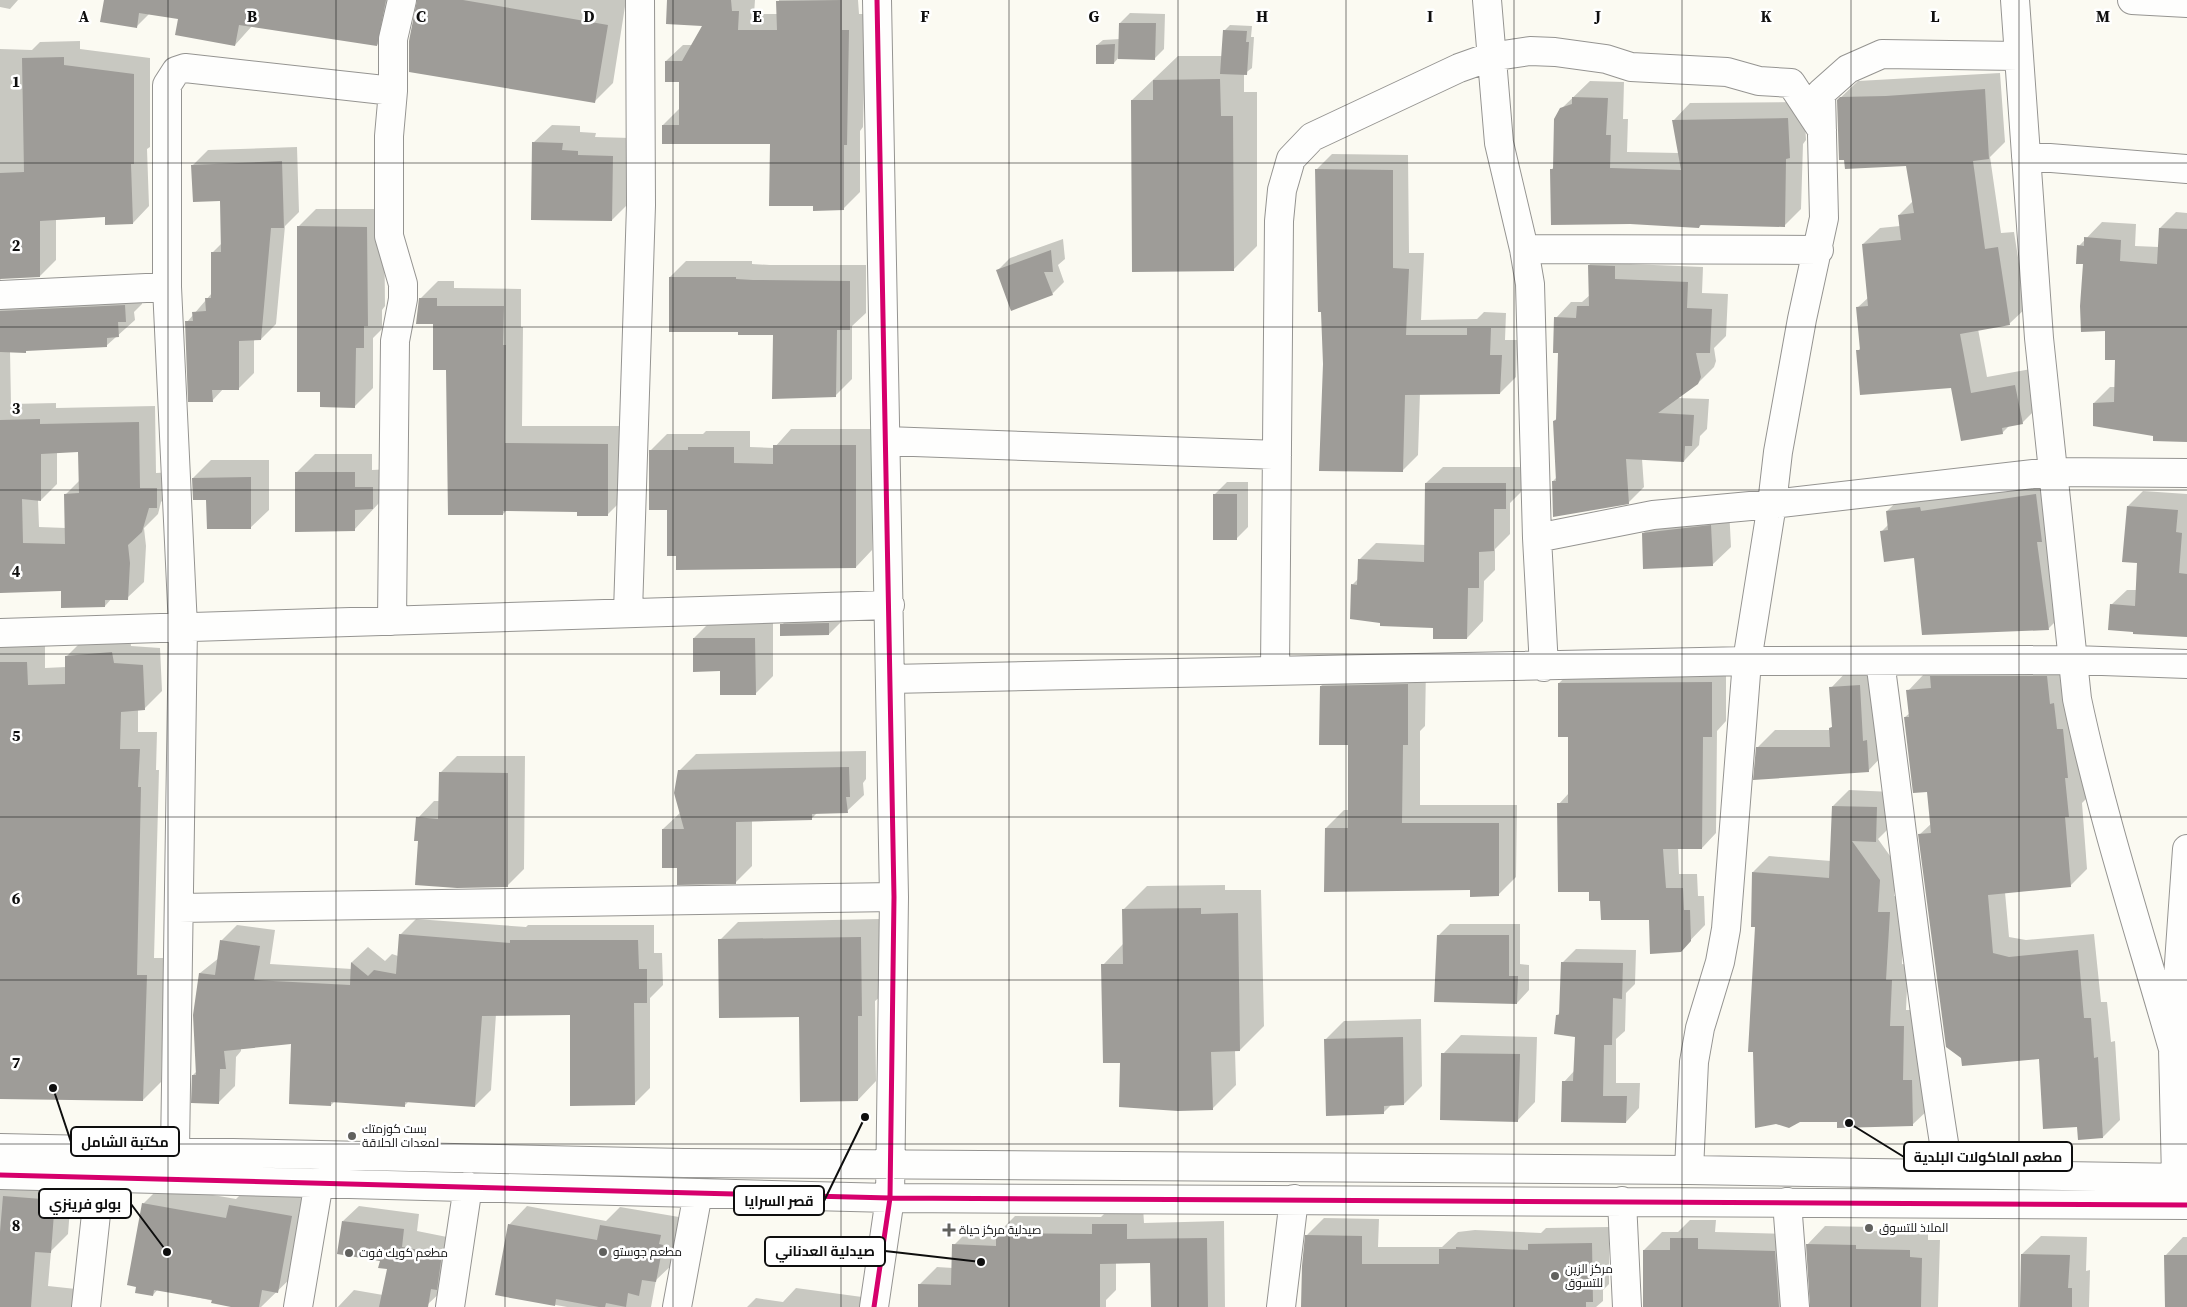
<svg xmlns="http://www.w3.org/2000/svg" width="2187" height="1307" font-family="'Source Serif 4',Cairo,serif">
<style>
.shadow{fill:#0003;fill-rule:evenodd}
.building{fill:#9e9c98;fill-rule:evenodd}
.lines{fill:none;stroke-linecap:round;stroke-linejoin:round}
.minor-casing{stroke:#959491;stroke-width:30}
.minor{stroke:#fefefd;stroke-width:28}
.cycleway-casing{stroke:#fff;stroke-width:8}
.cycleway{stroke:#d6006c;stroke-width:5}
.grid{fill:none;stroke:#0e0e0e;stroke-width:1;stroke-opacity:0.55}
.poi-dot{fill:#61615e;stroke:#fff;stroke-width:2}
.labels{text-anchor:middle;stroke-width:5;stroke-linejoin:round;paint-order:stroke}
.poi-label{font-size:12px;fill:#0e0e0e;stroke:#fff;text-anchor:start}
.grid-label{font-size:16px;text-anchor:middle;font-weight:bold;fill:#0e0e0e;stroke:#fff;stroke-width:5;stroke-linejoin:round;paint-order:stroke}
.leader{fill:none;stroke:#0e0e0e;stroke-width:2}
.callout-dot{fill:#0e0e0e;stroke:#fff;stroke-width:2}
.callout{fill:#fff;stroke:#0e0e0e;stroke-width:2}
.callout-label{font-size:14px;text-anchor:middle;font-weight:bold;fill:#0e0e0e}
</style>
<rect width="100%" height="100%" fill="#fbfaf2"/>
<path class="shadow" d="M0 0H18L10 9 0 7Z
M106 0H399L394 28 377 45 252 26 235 45 179 18 149 14 136 27Z
M418 0H626L613 83 595 101Z
M668 0H755L754 14H778L779 0H858L859 14H866L863 127 860 131V192L843 209 814 204 771 143 663 125 680 108V80L666 61 683 45H692L704 24Z
M1130 13 1165 14 1164 49 1154 59 1119 57 1114 63 1097 45 1103 40 1120 39V23Z
M1230 25 1252 26 1251 37H1254L1252 68 1244 74V92H1257V246L1233 270 1132 100 1178 56H1223L1224 31Z
M80 41V49L150 58V147L147 149 149 206 133 223 106 216 56 219V260L40 276 0 278 3 287 141 289 142 304 134 312 135 320 106 346 10 351 11 404 56 403V408L155 406 156 473 173 472V490L161 502 158 514 144 528 146 546 144 582 127 598H112L105 606 62 590 0 592V49L32 50 40 42ZM80 451V480L66 494V528L39 527 38 500H41L57 484V452Z
M2000 73 2005 142 1990 157 2001 233 2014 232 2026 308 2009 324 1978 329 1987 377 2031 369 2038 407 2022 423 2009 426 2002 433 1952 387 1858 351 1861 347 1857 308 1869 297 1863 244 1880 228 1900 226 1899 215 1913 201 1908 165 1838 100 1858 81Z
M1590 81 1624 82 1623 119H1628L1627 152 1679 153 1674 120 1690 103 1804 102 1806 140 1803 144 1801 209 1784 226 1702 224 1699 227 1551 170 1554 167 1561 109Z
M552 125 580 126V132L596 133 595 137 631 138 630 202 612 220 533 143Z
M297 147 299 212 285 226 276 324 261 339H254V373L239 388H224L212 401 187 322 212 293V253L222 243V200L193 165 208 150Z
M1332 154 1408 155 1409 253H1424L1421 320 1477 319 1484 312 1506 313 1505 340H1517L1516 377 1500 393H1420L1418 455 1403 470 1324 364 1316 170Z
M316 209H384L385 306 382 310V329L373 338V388L355 406 322 391 298 227Z
M2176 212 2187 213V441L2154 435 2094 403 2110 387H2116V359L2079 246 2102 222 2136 224 2135 246 2159 247 2160 228Z
M1063 239 1065 259 1058 265 1064 282 1052 294 998 270 1010 258Z
M1605 250H1630V264L1703 267 1702 293 1728 294 1726 336 1714 348 1716 361 1714 367 1698 383 1677 398 1709 399 1707 429 1700 436 1699 445 1684 461 1642 459 1644 487 1628 503 1553 481 1557 477 1554 421 1557 418 1560 352 1556 318 1571 302H1582L1590 295 1589 265Z
M686 261H752V264L770 265H866V313L852 326V379L836 395 774 334 740 331 670 277Z
M438 281H454V288L521 289V327H523L522 426H626L625 497 607 515 578 511 507 510 503 514 448 368 435 323 420 299Z
M791 429H872V550L856 567 677 555 669 509 650 451 667 434H703L706 431H750V447L774 448Z
M315 454H372V470L391 469V490L354 530 297 472Z
M211 460H269V510L250 528 193 478Z
M1443 467H1522V491L1510 503V534L1495 549V570L1484 581 1483 621 1467 638 1434 627 1352 585 1359 578 1360 559 1376 543 1426 545V483Z
M2058 473 2070 607 2048 629 1915 556 1881 532 1889 524 1887 511 1909 490Z
M1227 482H1248V527L1236 539 1215 494Z
M2143 491 2187 494V635L2111 605 2127 590H2137L2138 562 2128 506Z
M1729 508 1731 547 1712 565 1643 534 1661 515Z
M841 611V622L829 634 782 625 794 612Z
M712 620H773V676L755 694 694 638Z
M130 635 131 646 160 648 162 691 144 709H138V732H157L156 770H159L154 958H165L161 1082 143 1100 0 1097V645L45 644V668L66 667V657L84 639Z
M2064 660 2082 763 2086 799 2082 803 2087 869 2070 886 2005 892 2009 937 2026 940 2094 934 2101 1002H2107L2111 1042 2115 1041 2120 1120 2103 1137 2079 1125 1919 835 1932 823 1928 790 1905 717 1910 713 1908 691 1924 674Z
M1426 666 1425 726 1420 731V805H1517L1516 877 1498 895 1471 889 1326 828 1344 810H1349V744L1321 686 1339 668Z
M1726 668V721L1717 731 1716 833 1702 848H1678L1679 874H1697L1698 896H1704L1705 925 1680 951 1650 919 1602 900 1591 891 1559 804 1569 793V736L1559 683 1574 669Z
M1877 668 1886 752 1868 771 1757 748 1775 730H1830L1833 725 1831 688 1849 669Z
M866 751V779L863 783 864 795 847 811 818 812 811 819 752 820V866L735 883 679 867 663 829 681 812 679 771 696 754Z
M457 756H525L524 869 507 886 419 840 418 818 434 801H439L440 773Z
M1849 790 1892 792V825L1878 839 1895 863 1894 896 1905 897 1902 964 1908 965 1906 1010H1920L1929 1109 1912 1125 1756 926 1753 872 1769 856 1831 861 1833 806Z
M1225 885V890H1261L1264 1026 1240 1050H1235L1236 1085 1212 1109 1122 1062 1103 965 1123 944V910L1147 886Z
M416 919 526 927 528 925H654V953H662L663 985 650 998V1088L634 1104 571 1014H496L491 1090 475 1106 409 1101 404 1106 335 1101 331 1105 292 1042 241 1048V1051L236 1057 235 1086 219 1102 193 1075 197 1071 200 973 219 958 221 941 237 925 275 930 270 964 352 969V962L368 947 385 961 392 954 398 956 400 935Z
M879 919 880 997 875 1001 876 1081 858 1100 800 1016 720 940 738 922Z
M1450 924H1520V964L1529 965V990L1517 1003 1438 936Z
M1576 949 1636 950 1635 984 1626 993 1625 1031 1616 1039V1083H1640L1639 1108 1626 1122 1564 1082 1575 1070 1576 1036 1557 1015 1561 1012 1562 963Z
M1421 1019 1422 1086 1404 1104H1392L1383 1113 1326 1039 1344 1021Z
M1461 1035 1537 1037 1535 1102 1517 1121 1443 1054Z
M72 1183 68 1234 51 1251 48 1286 76 1289 74 1307H0V1188Z
M161 1186 236 1199 248 1187 309 1198 296 1273 261 1307H242L158 1289 153 1295 137 1286 143 1204Z
M359 1206 419 1214 417 1231 457 1239 444 1289 428 1304 418 1307H338L354 1290 383 1295 388 1268 343 1221Z
M527 1206 606 1221 620 1207 679 1217 677 1226 680 1227 674 1263 656 1280 651 1307H567L496 1294 509 1225Z
M1143 1207 1144 1223 1224 1221 1225 1307H1152L1151 1261 1116 1262V1290L1106 1300V1307H919L920 1284 937 1267 953 1268 954 1245 971 1228 1002 1229 1015 1216 1101 1217 1110 1208Z
M1324 1218 1379 1219 1378 1247H1442L1458 1232 1475 1230 1541 1233 1546 1228 1609 1227V1284L1603 1290V1301L1596 1307H1302L1307 1235Z
M1690 1220H1716L1715 1232 1793 1234 1807 1303 1812 1304 1807 1245 1825 1226 1873 1227V1231L1928 1232V1240H1940L1938 1307H1644V1250L1662 1232H1678Z
M2041 1236 2087 1237 2086 1271 2090 1270 2089 1307H2021L2022 1254Z
M2183 1237H2187V1307H2166L2165 1256Z
M796 1288 862 1297 861 1307H747L756 1298 783 1302Z"/>
<path class="building" d="M104 0H386L377 46 239 25 235 46 175 35 178 19 139 13 137 28 100 22Z
M417 0H463L608 25 595 103 409 72V41Z
M667 0H731L732 11H739L738 30H777L776 1 842 0V30H849L847 145H844V210L813 211V206H769L770 144H662V125H679V82H665V61H682L702 26 666 24Z
M1119 23H1156L1155 60 1118 59Z
M1223 30 1247 31 1246 42H1249L1247 75 1220 74Z
M1115 44 1114 64H1096V45Z
M64 57V65L134 74V164H131L133 224 105 225V217L40 221V277L0 279V173L24 172 22 58Z
M1220 79 1221 116H1233L1234 271 1132 272 1131 100H1153V80Z
M1985 89 1989 159 1973 161 1985 249 1998 247 2010 325 1960 334 1971 393 2015 385 2023 424 2002 428 2003 434 1961 441 1951 388 1860 395 1856 350H1860L1856 307 1868 306 1862 244 1901 240 1898 215 1914 213 1906 166 1845 169 1844 160H1839L1837 100 1840 97 1886 96Z
M1572 97 1608 98 1606 135H1611L1610 168 1681 170 1672 120 1788 118 1790 158 1786 159 1785 227 1700 225 1699 228 1630 224 1551 225 1550 169H1553L1554 119 1560 108 1572 104Z
M532 142 563 143 562 150 578 151V155L613 156 612 221 531 220Z
M282 161 284 228H271L261 340 239 341V390H212L213 402H188L185 321H193L192 312 206 311 205 298H211V252H221L220 201 193 202 191 165Z
M1315 169 1393 170V268L1409 269 1406 335H1467V328H1491L1490 355H1502L1500 394 1405 395 1403 472 1319 471 1323 364 1321 312H1318Z
M297 226 367 227 368 326H364V348H356L355 408 320 407V392H297Z
M2159 228 2187 229V442L2153 441V436L2093 426V403L2114 402 2115 360H2105V331L2081 332 2080 306 2083 264H2076L2077 245 2084 246V237L2121 240 2120 261 2157 264Z
M1051 250 1053 272H1044L1053 295 1011 311 996 270Z
M1588 265 1615 266V279L1688 282 1687 308 1712 309 1710 353H1696L1701 377 1698 384 1658 413 1694 415 1692 446H1685L1684 462 1626 459 1629 504 1553 517 1552 481H1556L1553 421 1556 420 1558 353H1553L1554 317 1576 318 1577 306H1589Z
M669 277H736V279L753 280 850 281V330H837L836 397 772 399 773 335H738V332H669Z
M419 298H437V306H504L503 345H506L505 443 608 444V516H577V512L503 511V515H448L446 370H433V324H416Z
M125 305 126 322H118L119 337 107 338V347L26 351V353L0 352V311Z
M40 419V424L139 422 140 488H157V508H149L142 532 128 545 130 563 128 600H105V607L61 608V591L0 593V420ZM78 452 79 493 64 494 65 544 23 543 22 499 41 501V454Z
M773 445H856V568L676 570V556H667V510H649V450H688V447H734V463L773 464Z
M295 472H355V487H373V509L355 510V531L295 532Z
M251 477V529H207L206 500H193L192 478Z
M1425 483H1506V509H1494V551L1479 552V588H1468L1467 639H1433V628L1380 626V623L1350 619 1351 584 1357 585 1358 559 1424 562Z
M1213 494H1237V540H1213Z
M2036 494 2042 542H2037L2049 630 1922 635 1914 558 1884 562 1880 531 1888 530 1886 511 1920 507 1921 511Z
M2127 506 2178 510 2176 532 2182 533 2179 573 2187 574V637L2133 634V632L2108 630 2110 604 2135 606 2137 563 2122 562Z
M1711 525 1713 566 1643 569 1642 533Z
M829 623V635L780 636V624Z
M693 638H755L756 695H720V671L693 672Z
M112 652 114 663 143 665 145 710 121 712 120 749H140L138 787H141L137 975H147L143 1101 0 1099V662H27L28 685 65 684V656Z
M1930 676H2047L2050 704 2054 703 2057 729H2063L2068 778H2065L2069 817H2065L2071 887 1988 895 1993 953 2009 957 2078 950 2084 1018H2091L2094 1058 2098 1057 2103 1138 2078 1140 2077 1127 2043 1129 2039 1059 1962 1066 1961 1058 1946 1047 1918 834 1931 833 1927 792 1913 793 1904 717H1909L1906 690 1931 688Z
M1712 682V737H1703L1702 849H1663L1666 888H1683L1684 910H1690L1691 941 1681 952 1650 954 1649 920H1601L1600 901H1589V892H1558L1557 803H1568V737H1558V683Z
M1408 684V745H1403L1402 823H1499V896L1470 897V890L1324 892 1325 828H1348V745H1319L1320 686Z
M1860 685 1863 741 1867 740 1869 772 1753 780 1756 747H1830L1829 728 1832 727 1829 687Z
M849 767 850 797H846L848 813 812 814V820L736 822V884L677 885V868H662V829H684L674 793 678 770Z
M439 772 508 773V887L457 888 415 885 418 841H414L416 817 438 819Z
M1832 806 1877 807 1876 842 1852 841 1880 880 1878 912H1890L1886 980H1892L1890 1026H1904L1903 1080H1912L1913 1126 1837 1128V1122H1800L1789 1128 1776 1124 1755 1128 1753 1052H1748L1755 927H1751L1752 872 1829 878Z
M1201 908V914L1238 913 1240 1051 1211 1052 1213 1110 1178 1111 1119 1107 1120 1063H1103L1101 964H1123L1122 909Z
M399 934 510 943V940H638L639 969H647V1003H634L635 1105 570 1106V1015L482 1016 475 1107 405 1102V1107L331 1102V1106L289 1104 291 1044 224 1051 226 1069H220L219 1104 191 1103 192 1075H196L193 1015 199 973 215 975 220 940 260 946 254 980 350 985 351 962 368 976 374 970 396 974Z
M1437 935H1509V976H1518L1517 1004 1434 1002Z
M861 937 862 1016H858V1101L800 1102 799 1017 719 1018 718 939Z
M1561 962 1623 963 1622 999 1613 998 1612 1045H1604L1603 1096H1627L1626 1123 1561 1122 1562 1081H1573L1575 1037 1554 1034 1556 1015H1559Z
M1403 1037 1404 1105 1384 1106V1114L1326 1116 1324 1039Z
M1441 1053 1520 1054 1518 1122 1440 1120Z
M3 1196 55 1200 51 1253 35 1252 31 1307H0V1232Z
M142 1203 226 1218 229 1205 292 1216 278 1293 262 1290 259 1307H231L211 1303 212 1300 154 1290 153 1296 135 1293 136 1287 127 1285Z
M342 1221 404 1229 402 1247 442 1254 437 1290 431 1289 428 1307H379L387 1269 378 1268 380 1261 337 1254Z
M508 1224 597 1240 600 1225 661 1235 659 1244 663 1245 656 1282 642 1280 639 1296 628 1293 626 1307 606 1303 605 1307H599L556 1299 555 1306 495 1295Z
M1092 1224H1127V1239L1207 1238 1208 1307H1151L1150 1263 1100 1264V1307H918V1284L951 1285 952 1244 996 1246V1233L1092 1234Z
M1305 1235 1362 1236V1264H1439V1249H1456V1247L1528 1250V1244L1592 1243 1593 1302H1586V1307H1301L1302 1266Z
M1670 1238H1698V1249L1775 1251 1779 1307H1643V1250H1670Z
M1806 1244 1856 1245V1249L1910 1250V1257L1922 1258 1921 1307H1810Z
M2021 1254 2070 1255 2068 1288H2072V1307H2020Z
M2164 1255H2187V1307H2165Z"/>
<g class="lines">
<g class="minor-casing">
<path id="minor" d="M1487 0 1499 143 1524 249 1530 284 1537 538 1544 667
M2015 0 2039 338 2077 699C2102 817 2140 933 2173 1049
M2132 0 2187 3
M2026 156 2187 169
M1524 249 1819 250
M0 295 167 287
M886 441 1277 455
M1537 538 1653 515 1772 504 2051 472 2187 473
M628 612 641 205 640 0
M392 621 395 341 403 299V284L389 236V136L393 91V39L402 0
M0 633 890 605
M1880 661C1903 832 1921 1004 1949 1174
M1275 670 1279 221 1282 190 1291 159 1312 137 1459 68 1490 57 1530 51 1555 52 1606 59 1631 67 1727 72 1759 81 1791 83 1822 130
M890 679 1747 661 2074 660 2187 664
M179 908 894 897
M0 1148 684 1163 1689 1170 2187 1178
M175 1151 183 627 167 287V85L176 71 185 68 393 91
M1689 1170 1694 1062 1700 1028 1720 962 1726 929 1747 661 1772 504 1778 452 1802 319 1824 218 1821 93 1848 69 1882 54 2018 56
M0 1175 890 1198 2187 1205
M2176 1178 2173 1049 2187 849
M1622 1201 1627 1307
M1787 1202 1795 1307
M86 1307 100 1177
M298 1307 319 1182
M450 1307 468 1186
M677 1307 698 1193
M874 1307 890 1198 894 897 877 0
M1281 1307 1294 1199"/>
</g>
<use href="#minor" class="minor"/>
<g class="cycleway-casing">
<path id="cycleway" d="M0 1175 890 1198 2187 1205
M874 1307 890 1198 894 897 877 0"/>
</g>
<use href="#cycleway" class="cycleway"/>
</g>
<path class="grid" d="M168 0V1307M336 0V1307M505 0V1307M673 0V1307M841 0V1307M1009 0V1307M1178 0V1307M1346 0V1307M1514 0V1307M1682 0V1307M1851 0V1307M2019 0V1307M0 163H2187M0 327H2187M0 490H2187M0 654H2187M0 817H2187M0 980H2187M0 1144H2187"/>
<g class="poi-dot">
<circle cx="352" cy="1136" r="5"/>
<circle cx="1869" cy="1228" r="5"/>
<path d="M946.5 1222.5h5v5h5v5h-5v5h-5v-5h-5v-5h5z"/>
<circle cx="603" cy="1252" r="5"/>
<circle cx="349" cy="1253" r="5"/>
<circle cx="1555" cy="1276" r="5"/>
</g>
<g class="labels">
<g class="poi-label">
<text x="362" y="1133">بست كوزمتك<tspan x="362" dy="14">لمعدات الحلاقة</tspan></text>
<text x="1879" y="1232">الملاذ للتسوق</text>
<text x="959" y="1234">صيدلية مركز حياة</text>
<text x="613" y="1256">مطعم جوستو</text>
<text x="359" y="1257">مطعم كويك فوت</text>
<text x="1565" y="1273">مركز الزين<tspan x="1565" dy="14">للتسوق</tspan></text>
</g>
</g>
<g class="grid-label">
<text x="84" y="22">A</text>
<text x="252" y="22">B</text>
<text x="421" y="22">C</text>
<text x="589" y="22">D</text>
<text x="757" y="22">E</text>
<text x="925" y="22">F</text>
<text x="1094" y="22">G</text>
<text x="1262" y="22">H</text>
<text x="1430" y="22">I</text>
<text x="1598" y="22">J</text>
<text x="1766" y="22">K</text>
<text x="1935" y="22">L</text>
<text x="2103" y="22">M</text>
<text x="16" y="87">1</text>
<text x="16" y="251">2</text>
<text x="16" y="414">3</text>
<text x="16" y="577">4</text>
<text x="16" y="741">5</text>
<text x="16" y="904">6</text>
<text x="16" y="1068">7</text>
<text x="16" y="1231">8</text>
</g>
<path class="leader" d="M53 1088L71 1142M1849 1123L1904 1157M865 1117L824 1201M167 1252L131 1204M981 1262L885 1251"/>
<g class="callout-dot">
<circle cx="53" cy="1088" r="5"/>
<circle cx="1849" cy="1123" r="5"/>
<circle cx="865" cy="1117" r="5"/>
<circle cx="167" cy="1252" r="5"/>
<circle cx="981" cy="1262" r="5"/>
</g>
<g class="callout">
<rect x="71" y="1127" width="108" height="29" rx="5"/>
<rect x="1904" y="1142" width="168" height="29" rx="5"/>
<rect x="734" y="1186" width="90" height="29" rx="5"/>
<rect x="39" y="1189" width="92" height="29" rx="5"/>
<rect x="765" y="1237" width="120" height="29" rx="5"/>
</g>
<g class="callout-label">
<text x="125" y="1147">مكتبة الشامل</text>
<text x="1988" y="1162">مطعم الماكولات البلدية</text>
<text x="779" y="1206">قصر السرايا</text>
<text x="85" y="1209">بولو فرينزي</text>
<text x="825" y="1256">صيدلية العدناني</text>
</g>
</svg>
